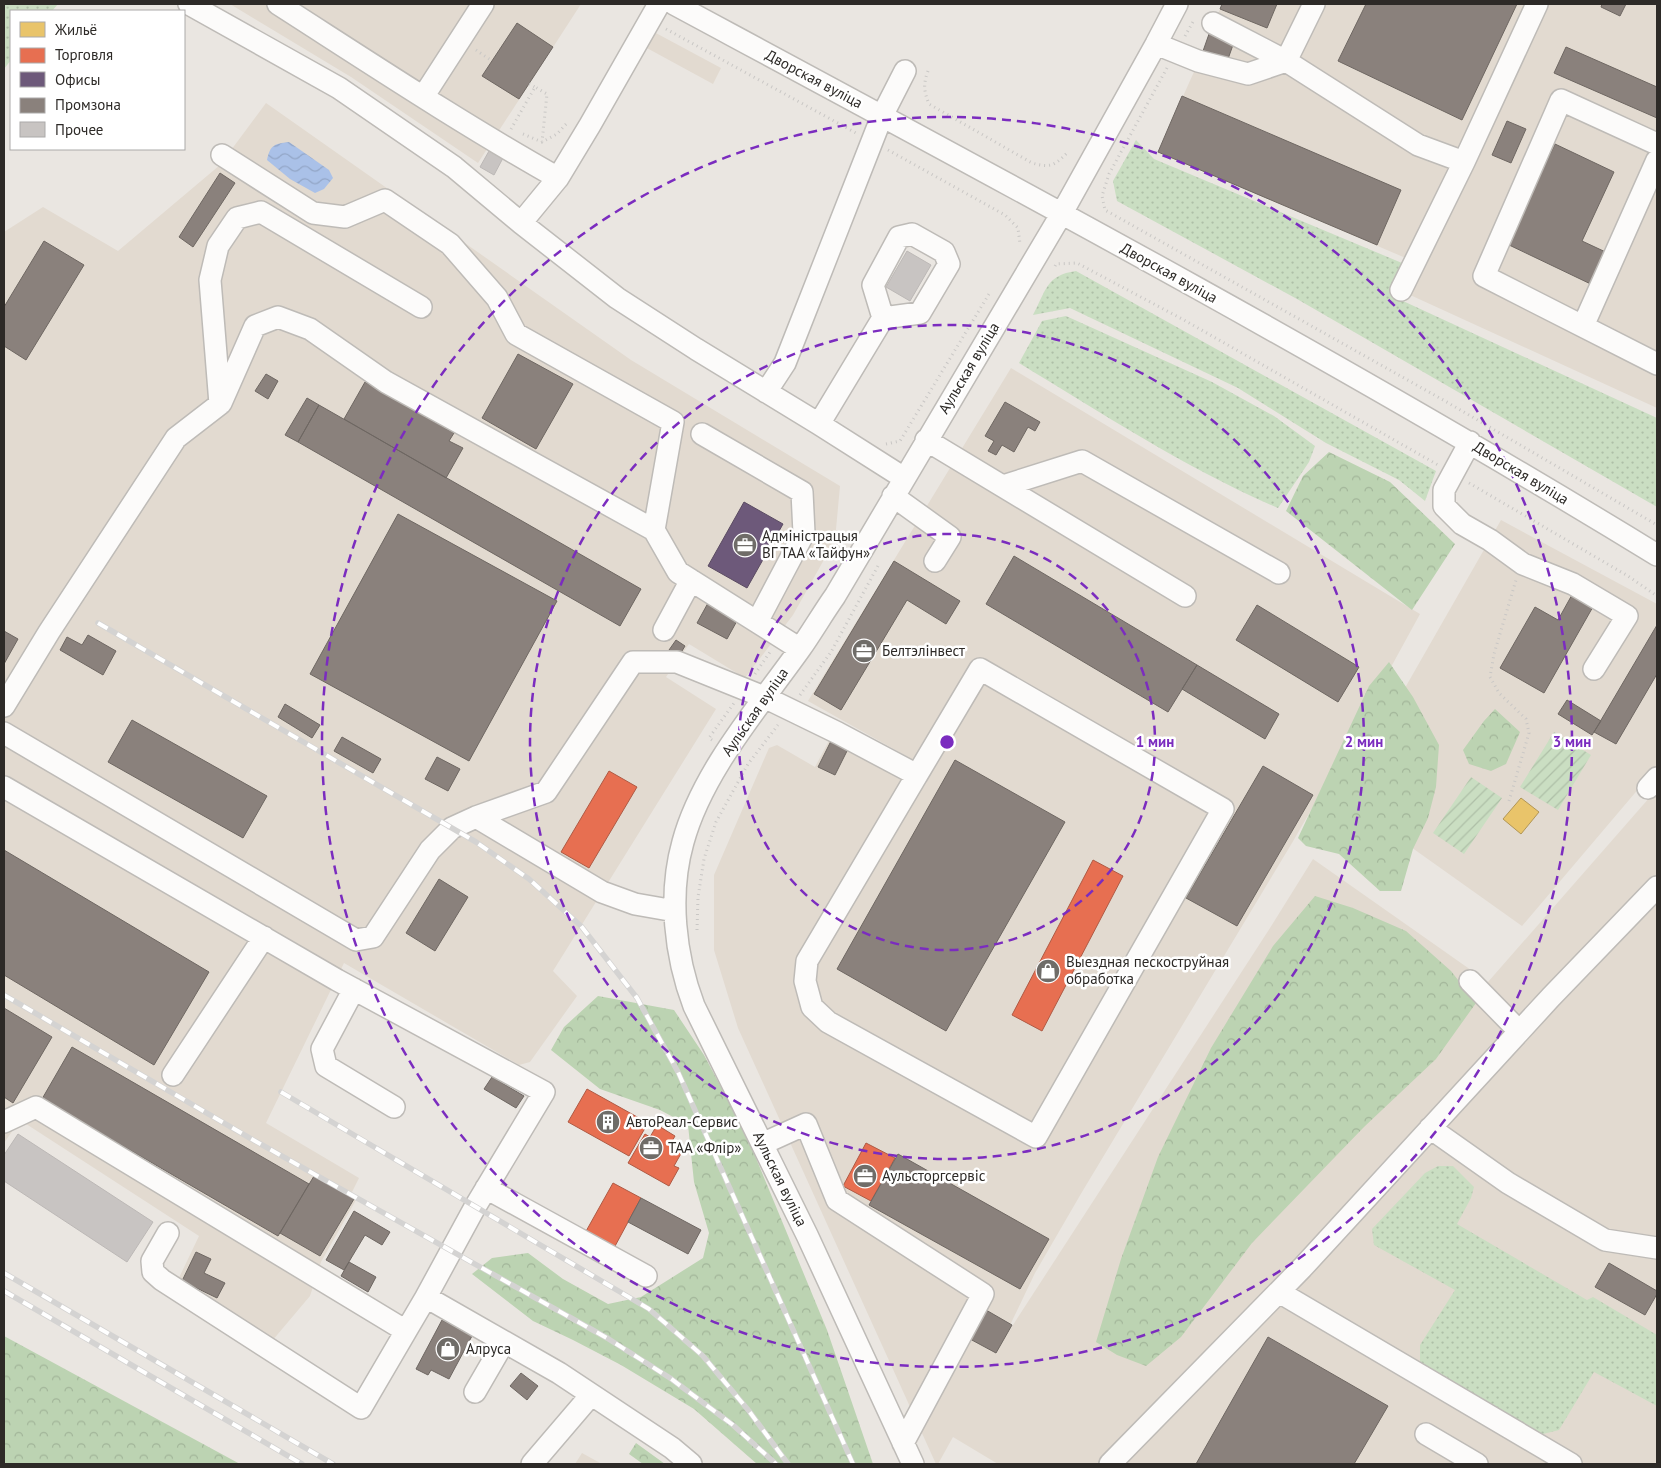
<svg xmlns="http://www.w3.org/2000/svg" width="1661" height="1468" font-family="'PT Sans',sans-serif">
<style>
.built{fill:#e2dad0}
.grass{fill:url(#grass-dots)}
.forest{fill:url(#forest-crowns)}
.garden{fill:url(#garden-furrows)}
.water{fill:url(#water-waves)}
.homes{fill:#e9c46a;stroke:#b19656}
.shops{fill:#e76f51;stroke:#af5a44}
.offices{fill:#6d597a;stroke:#5a4b61}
.industry{fill:#8a817c;stroke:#6e6762}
.building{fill:#c8c4c2;stroke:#bcb8b6}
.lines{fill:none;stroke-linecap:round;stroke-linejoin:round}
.minor-casing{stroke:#bebbb7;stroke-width:24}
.path{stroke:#c9c7c5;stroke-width:3;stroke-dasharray:1 4;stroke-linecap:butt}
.minor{stroke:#fcfbfa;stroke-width:21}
.rail-casing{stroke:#d4d3d2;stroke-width:5.5}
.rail{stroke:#fff;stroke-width:4;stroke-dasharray:11;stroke-linecap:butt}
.ring{fill:none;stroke:#7b2cbf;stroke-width:2.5;stroke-dasharray:9 6}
.labels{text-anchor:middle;stroke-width:5;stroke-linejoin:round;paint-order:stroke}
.street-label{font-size:15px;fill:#2d2a27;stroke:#fff}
.poi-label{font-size:15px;fill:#2d2a27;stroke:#fff;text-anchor:start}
.centre{fill:#7b2cbf;stroke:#fff;stroke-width:2.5}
.ring-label{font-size:15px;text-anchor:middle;font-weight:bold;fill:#7b2cbf;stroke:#fff;stroke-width:5;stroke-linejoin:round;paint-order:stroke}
</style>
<defs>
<pattern id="grass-dots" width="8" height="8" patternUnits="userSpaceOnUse" patternTransform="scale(1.25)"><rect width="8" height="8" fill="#cadec2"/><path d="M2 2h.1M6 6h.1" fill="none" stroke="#aebfa7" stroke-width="1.8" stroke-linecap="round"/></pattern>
<pattern id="forest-crowns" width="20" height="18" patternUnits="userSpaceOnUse" patternTransform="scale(1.25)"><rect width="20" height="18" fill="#bcd3b2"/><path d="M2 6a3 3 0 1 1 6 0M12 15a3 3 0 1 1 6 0" fill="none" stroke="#a2b599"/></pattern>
<pattern id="garden-furrows" width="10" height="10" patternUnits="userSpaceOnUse" patternTransform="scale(1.25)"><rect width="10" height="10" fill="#cadec2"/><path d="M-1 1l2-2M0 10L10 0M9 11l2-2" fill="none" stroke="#aebfa7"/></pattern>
<pattern id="water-waves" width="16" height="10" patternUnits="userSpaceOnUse" patternTransform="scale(1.25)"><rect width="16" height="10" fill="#aac1e8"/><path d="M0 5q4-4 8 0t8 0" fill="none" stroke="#93a6c7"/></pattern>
</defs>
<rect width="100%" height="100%" fill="#eae6e1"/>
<path class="built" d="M230 4H581L478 163 351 77Z
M1222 4H1657V408L1408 294 1422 265 1158 152 1202 54Z
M654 32 721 68 713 84 645 47Z
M266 103 631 360 840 486 835 540 793 615 745 678 689 644 666 677 716 709 553 971 577 996 530 1062 519 1065 344 963 266 1123 359 1178 351 1194 356 1200 321 1262 310 1296 272 1341 177 1282 199 1236 20 1120 4 1143V232L43 207 118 251 220 165Z
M1011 368 1420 614 1344 753 1292 843 1082 1192 1035 1273 1002 1342 1270 928 1313 859 1488 982 1657 789V1464H998L953 1437 938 1464H936L738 1028 714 950V875L769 748 777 745 815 767 831 737 901 772 908 757 808 701Z
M1501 520 1657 604V767L1522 926 1342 798Z
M582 1453 602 1464H575Z"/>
<path class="grass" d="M4 4H58L52 11H11V60L4 69Z
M1136 140 1154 159 1402 263 1390 295 1657 418V507L1297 299 1117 201 1113 181Z
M1076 271 1436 471 1425 501 1399 480 1326 443 1238 388 1070 308 1033 315C1046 291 1046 275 1076 271Z
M1066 316 1212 382 1274 416 1315 446 1309 462 1278 508C1187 469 1103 414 1019 363L1042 321Z
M1438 1166H1453L1474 1187 1471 1198 1457 1224 1587 1300 1593 1297 1657 1335V1406L1594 1372 1559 1430 1539 1435 1420 1362V1345L1455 1290 1374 1245 1372 1229 1425 1173Z"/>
<path class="forest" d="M1329 452 1390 482 1455 544 1412 610 1286 511 1303 476Z
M1389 662 1413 697 1439 745 1436 787 1428 818 1413 849 1401 891H1380L1339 854 1306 846 1298 838 1369 686Z
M1495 709 1520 732 1506 764 1491 771 1469 764 1463 750 1484 721Z
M1315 896 1353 908 1406 931 1451 971 1476 1003 1436 1059 1364 1127 1252 1243 1181 1337 1146 1366 1117 1355 1096 1342 1121 1259 1158 1157 1211 1048 1273 946Z
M598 996 674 1010 704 1055 746 1134 827 1330 873 1464H757L694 1409 621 1365 573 1340 533 1321 472 1274 492 1258 528 1253 563 1279 608 1304 641 1297 703 1258 709 1233 694 1182 688 1125 660 1110 600 1089 551 1050 564 1027Z
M4 1336 240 1464H4Z
M636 1443 665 1464H643L629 1454Z"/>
<path class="garden" d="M1554 732 1591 755 1558 810 1520 787Z
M1471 777 1502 798 1464 854 1433 833Z"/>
<path class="water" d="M289 142 329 170 333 178 324 189 315 193 290 179 267 160C270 145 274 144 289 142Z"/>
<path class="homes" d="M1521 798 1539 812 1521 834 1503 819Z"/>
<path class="shops" d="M609 771 637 787 589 868 561 852Z
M1093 860 1123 876 1042 1031 1012 1015Z
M587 1089 648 1123 629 1156 568 1122Z
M657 1125 675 1136 671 1143 683 1150 674 1166 679 1168 669 1186 628 1163 645 1134 650 1137Z
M866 1143 895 1158 871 1201 843 1186Z
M613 1183 641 1198 614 1248 585 1233Z"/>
<path class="offices" d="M744 502 783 524 747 588 708 566Z"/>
<path class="industry" d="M1222 4H1277L1267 28 1220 9Z
M1366 4H1517L1462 120 1338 61Z
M1602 4H1626L1620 16 1601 7Z
M517 23 553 47 519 99 482 76Z
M1209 34 1234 42 1228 59 1211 53 1210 57 1202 54Z
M1566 47 1657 87V118L1554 73Z
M1182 96 1401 190 1377 245 1158 152Z
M1507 121 1526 129 1511 163 1492 155Z
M1555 144 1614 172 1582 241 1612 255 1597 287 1507 244Z
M220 173 235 183 193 247 179 237Z
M44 241 84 265 26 360 4 346V307Z
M518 354 573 384 536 449 482 418Z
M266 374 278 381 268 399 255 391Z
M365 382 454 433 449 441 463 448 446 478 344 419Z
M307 398 319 405 298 442 285 435Z
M1005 402 1040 422 1035 431 1028 427 1014 452 1002 445 996 455 988 451 994 441 985 436Z
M319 405 641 589 620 626 298 442Z
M398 514 557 601 469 761 310 674Z
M1014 556 1197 665 1168 712 986 604Z
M894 561 960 601 946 624 907 600 841 710 814 694Z
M1573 593 1594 605 1544 693 1500 668 1535 607 1558 620Z
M708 603 738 619 727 639 697 623Z
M1257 605 1359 667 1338 702 1236 640Z
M1657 625V674L1616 744 1594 732Z
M4 631 18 639 4 664Z
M88 635 116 651 103 675 60 650 67 637 82 645Z
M676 640 685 646 679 656 669 650Z
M1197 665 1279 714 1265 739 1182 689Z
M1567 700 1601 721 1592 735 1558 714Z
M285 704 320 725 312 738 278 717Z
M132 720 267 796 243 838 108 762Z
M342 737 381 759 373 773 334 751Z
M831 741 848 749 835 775 818 767Z
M437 757 460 769 448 791 425 779Z
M955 760 1065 822 946 1031 837 969Z
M1263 766 1313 795 1237 926 1186 898Z
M4 850 209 972 154 1065 4 975Z
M439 879 468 897 435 951 406 933Z
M4 1008 52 1037 13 1103 4 1097Z
M72 1047 309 1184 278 1236 42 1099Z
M492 1077 524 1096 516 1108 484 1089Z
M898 1154 1049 1239 1020 1289 869 1205Z
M314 1176 354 1199 320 1256 280 1233Z
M641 1198 701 1230 688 1254 628 1222Z
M354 1211 390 1232 382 1245 365 1235 344 1270 326 1260Z
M196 1252 211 1259 204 1273 225 1283 217 1298 182 1281Z
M349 1262 376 1277 368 1292 341 1276Z
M1609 1263 1657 1291V1294L1645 1315 1595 1287Z
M986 1310 1012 1325 996 1353 970 1339Z
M442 1320 472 1336 449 1379 431 1370 428 1375 416 1369Z
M1268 1337 1388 1406 1354 1464H1196Z
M521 1373 538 1386 527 1400 510 1386Z"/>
<path class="building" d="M489 151 503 158 494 175 480 167Z
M907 251 931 265 910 301 886 287Z
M18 1134 153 1222 127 1262 4 1181V1155Z"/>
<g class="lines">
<g class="minor-casing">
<path id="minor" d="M189 4 339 88 454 167 521 223 617 298 696 349 819 424 904 478
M278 4C370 63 462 124 558 178
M674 4C1005 182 1337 359 1657 555
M1314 4 1286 61 1418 145 1464 162 1537 4
M1213 23 1286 61
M1156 44 1198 61 1248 74 1286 61
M423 97 483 4
M1657 144 1561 100 1484 276 1657 364
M222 155 313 213 345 217 385 200 450 244 497 298 516 334 673 422 654 530
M521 223 558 178 590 125 659 4
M1401 290 1464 162
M1583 326 1657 160
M766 392 785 363 882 116 905 71
M221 403 255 326 278 317 310 329 386 382 654 530 678 572 800 649
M819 424 883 318 873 285 899 237 912 234 944 252 949 264 920 313 883 318
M702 434 802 492 804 533 757 622
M926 440 1185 596
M1470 442 1444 490V506L1462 524 1490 540 1523 564 1573 584 1627 616 1594 669
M1003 486 1082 461 1279 573
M893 496 950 537 935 561
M664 630 691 580
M4 706 49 632 176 438 220 404 210 280 218 246 237 218 261 212 421 307
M4 733 356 940 373 937 430 850 452 828 476 817 546 792 633 662H677L764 697 838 733 917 775 807 961 805 981 812 1007 828 1022 1036 1137 1223 809 980 669 917 775
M4 787 337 980 544 1092 475 1207 426 1297 559 1373 672 1448 691 1464
M1648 788 1657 778
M476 817 602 892 635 904 675 911
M1470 981 1519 1031
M354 989 322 1049 326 1066 394 1107
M173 1075 264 937
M4 1122 36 1107 406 1331 426 1297
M1430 1128 1508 1183 1605 1240 1657 1248
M762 1144 806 1124 837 1200 983 1294 903 1443
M486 1188 646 1276
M168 1233 152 1261 153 1272 162 1280 361 1408 406 1331
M1279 1292 1571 1464
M475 1392 504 1342
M1426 1434 1477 1464
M532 1464 591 1395
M913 1464 807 1235 694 1006C675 956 668 895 683 842 702 772 758 708 800 649 812 632 823 613 835 596L1062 213 1156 44 1177 4
M1110 1464 1302 1268 1551 997 1657 887"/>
</g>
<path class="path" d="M666 29 856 133
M1185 36 1194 20
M476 50 492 61
M1167 68 1109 174 1102 196 1105 210 1445 401 1657 525
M928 71C923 84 924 92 929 104L1032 163C1050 168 1054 166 1067 153
M529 84 535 87
M511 129 535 87 547 94 542 142
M523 134 542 142 557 134 568 122
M888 150 1005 215 1018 228 1020 244
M1055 266 1056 264 1077 263 1184 320 1438 465
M886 444 900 441 989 294
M1469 483 1628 576 1657 596
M755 674 770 652
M800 695 831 652 879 564
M712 740 709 738 734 703
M1509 801 1529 733 1526 719 1499 693 1490 677 1494 654 1516 580
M697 930 698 897 704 859 716 822 748 764 778 725"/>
<use href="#minor" class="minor"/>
<g class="rail-casing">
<path id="rail" d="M98 623 476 842 529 879 581 926 637 998 678 1072 853 1464
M4 995 255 1141 607 1338 670 1378 733 1425 776 1464
M281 1092 649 1309 703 1356 749 1411 788 1464
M4 1273 333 1464
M4 1291 302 1464"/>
</g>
<use href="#rail" class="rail"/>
</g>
<g class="ring">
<circle cx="947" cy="742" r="208"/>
<circle cx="947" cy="742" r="417"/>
<circle cx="947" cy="742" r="625"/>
</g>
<defs>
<g id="office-disc" transform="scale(1.25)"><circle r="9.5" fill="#6f6c68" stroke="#fff"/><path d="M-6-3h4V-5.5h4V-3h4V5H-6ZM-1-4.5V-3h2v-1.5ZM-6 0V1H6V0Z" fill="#fff"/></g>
<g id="shop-disc" transform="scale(1.25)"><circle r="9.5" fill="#6f6c68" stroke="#fff"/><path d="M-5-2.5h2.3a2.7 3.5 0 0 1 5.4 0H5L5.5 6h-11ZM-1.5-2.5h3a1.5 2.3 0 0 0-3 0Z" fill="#fff"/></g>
<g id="building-disc" transform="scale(1.25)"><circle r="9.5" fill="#6f6c68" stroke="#fff"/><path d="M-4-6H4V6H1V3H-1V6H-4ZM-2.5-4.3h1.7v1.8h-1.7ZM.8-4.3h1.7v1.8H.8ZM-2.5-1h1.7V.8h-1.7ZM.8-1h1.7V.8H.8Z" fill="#fff"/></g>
</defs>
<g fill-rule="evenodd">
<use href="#office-disc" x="745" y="545"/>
<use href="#office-disc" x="864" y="651"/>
<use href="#shop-disc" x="1048" y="971"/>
<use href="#building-disc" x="608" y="1122"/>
<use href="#office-disc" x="651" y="1148"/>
<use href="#office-disc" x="865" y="1176"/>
<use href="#shop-disc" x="448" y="1349"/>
</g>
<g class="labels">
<g class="street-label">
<text transform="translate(814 79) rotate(28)" y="5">Дворская вуліца</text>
<text transform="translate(1169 273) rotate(29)" y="5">Дворская вуліца</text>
<text transform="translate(969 368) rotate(-59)" y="5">Аульская вуліца</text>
<text transform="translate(1521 473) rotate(31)" y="5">Дворская вуліца</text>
<text transform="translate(755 712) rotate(-55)" y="5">Аульская вуліца</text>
<text transform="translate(780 1179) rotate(64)" y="5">Аульская вуліца</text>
</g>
<g class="poi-label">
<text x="762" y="541">Адміністрацыя<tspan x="762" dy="17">ВГ ТАА «Тайфун»</tspan></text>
<text x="882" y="656">Белтэлінвест</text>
<text x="1066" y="967">Выездная пескоструйная<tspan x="1066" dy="17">обработка</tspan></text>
<text x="626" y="1127">АвтоРеал-Сервис</text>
<text x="668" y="1153">ТАА «Флір»</text>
<text x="882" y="1181">Аульсторгсервіс</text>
<text x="466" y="1354">Алруса</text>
</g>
</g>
<circle cx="947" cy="742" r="8" class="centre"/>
<g class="ring-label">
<text x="1155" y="747">1 мин</text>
<text x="1364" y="747">2 мин</text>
<text x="1572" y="747">3 мин</text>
</g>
<rect width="1661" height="1468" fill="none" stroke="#2d2a27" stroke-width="10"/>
<rect x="10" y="10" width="175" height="140" fill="#ffffff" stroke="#abaaa9"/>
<rect x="20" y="22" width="25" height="15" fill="#e9c46a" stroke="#abaaa9"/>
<text x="55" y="35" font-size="15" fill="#2d2a27">Жильё</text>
<rect x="20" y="48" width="25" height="15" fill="#e76f51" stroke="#abaaa9"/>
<text x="55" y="60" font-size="15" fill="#2d2a27">Торговля</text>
<rect x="20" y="72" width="25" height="15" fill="#6d597a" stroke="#abaaa9"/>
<text x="55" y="85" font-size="15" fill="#2d2a27">Офисы</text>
<rect x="20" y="98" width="25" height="15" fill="#8a817c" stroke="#abaaa9"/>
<text x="55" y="110" font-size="15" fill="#2d2a27">Промзона</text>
<rect x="20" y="122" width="25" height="15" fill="#c8c4c2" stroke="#abaaa9"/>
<text x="55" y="135" font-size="15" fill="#2d2a27">Прочее</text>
</svg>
